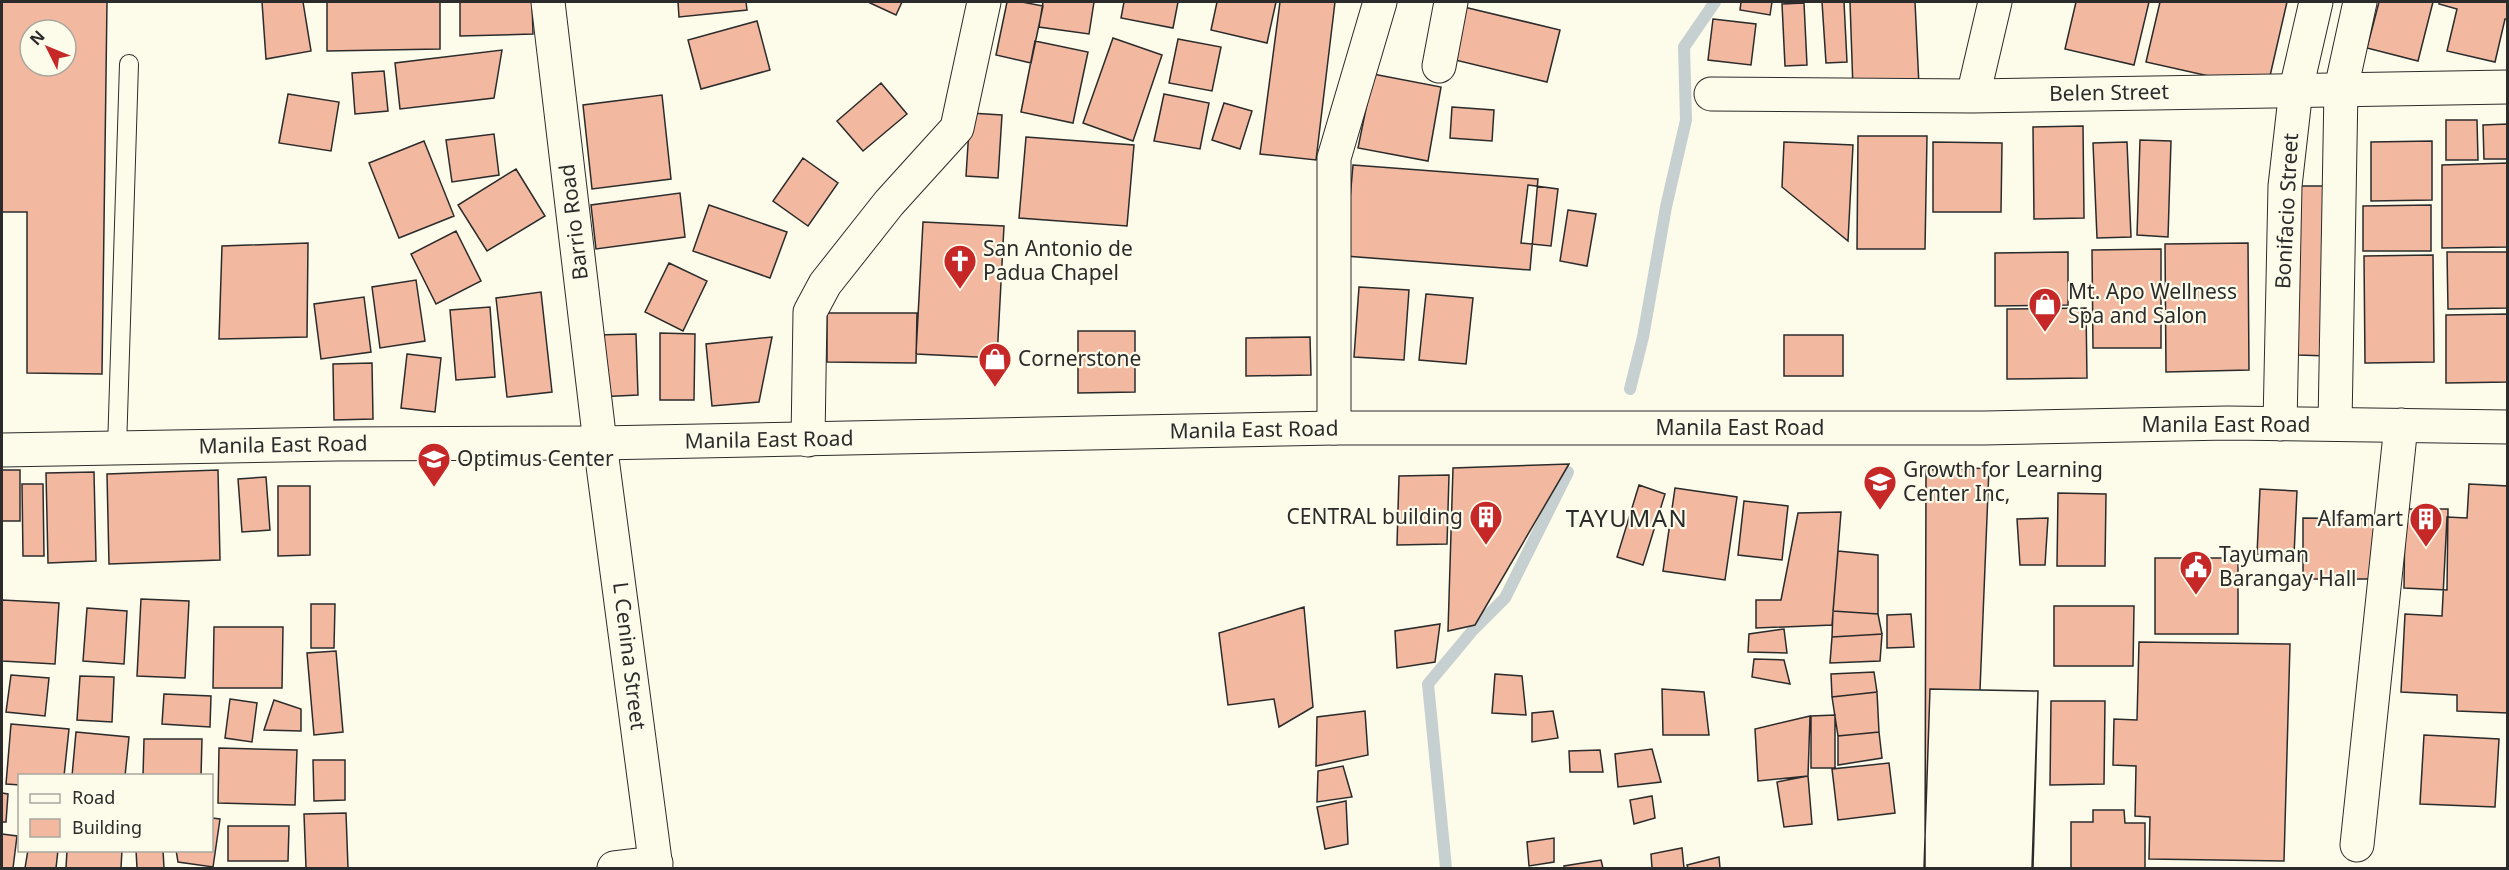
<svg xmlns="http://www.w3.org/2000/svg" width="2509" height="870" font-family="'Noto Sans',sans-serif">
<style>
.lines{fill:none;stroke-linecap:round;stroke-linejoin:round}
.stream{stroke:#c7d0d0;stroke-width:12}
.building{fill:#f2b8a0;stroke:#2b2b2b;stroke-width:1.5;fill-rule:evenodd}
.lane-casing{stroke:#2b2b2b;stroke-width:20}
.street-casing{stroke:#2b2b2b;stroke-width:35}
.secondary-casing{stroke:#2b2b2b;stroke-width:35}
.primary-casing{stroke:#2b2b2b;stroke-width:35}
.lane{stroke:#fdfbea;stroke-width:18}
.street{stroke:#fdfbea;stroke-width:33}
.secondary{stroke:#fdfbea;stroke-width:33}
.primary{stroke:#fdfbea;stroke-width:33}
.labels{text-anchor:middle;stroke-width:4.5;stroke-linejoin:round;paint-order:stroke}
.street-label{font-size:21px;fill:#2b2b2b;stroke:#fdfbea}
.poi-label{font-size:21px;fill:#2b2b2b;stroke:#fdfbea;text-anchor:start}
.quarter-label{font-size:24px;letter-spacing:1.5px;fill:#2b2b2b;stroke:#fdfbea}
</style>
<rect width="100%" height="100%" fill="#fdfbea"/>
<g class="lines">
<path class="stream" d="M1630 389 1643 337 1666 207 1686 120 1684 47 1715 2
M1446 868 1428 684 1473 630 1505 598 1568 472"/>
</g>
<path class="building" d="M2 2H107L102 374 27 373V212H2ZM30 30H66V66H30Z
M262 2H303L311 51 266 59Z
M327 2H440V49L327 51Z
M460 2H532L533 34 460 36Z
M678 2H746L747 10 679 17Z
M868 2H902L896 15Z
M1007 2H1022L1043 6 1031 63 996 55Z
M1043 2H1094L1089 34 1039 27Z
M1124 2H1178L1173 28 1121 18Z
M1217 2H1276L1267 43 1211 30Z
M1280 2H1335L1316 160 1260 154Z
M1741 2H1772L1770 15 1740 10Z
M1822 2H1844L1847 62 1826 63Z
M1850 2H1915L1919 86 1853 89Z
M2076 2H2149L2134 65 2065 49Z
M2160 2H2287L2267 89 2146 62Z
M2379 2H2433L2418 61 2367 48Z
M2439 2H2508V19H2505L2495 62 2447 51 2457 9 2439 4Z
M1804 3 1807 65 1785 66 1782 4Z
M1464 7 1560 30 1547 82 1451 59Z
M1713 19 1756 24 1751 65 1708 60Z
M757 21 770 70 701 89 688 40Z
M1113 38 1162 55 1133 141 1083 123Z
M1178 39 1221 47 1212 91 1169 83Z
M1035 41 1088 52 1073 123 1021 112Z
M502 50 494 98 400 109 395 63Z
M384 71 388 111 355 114 352 73Z
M1373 74 1441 87 1428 161 1358 148Z
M881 83 907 114 863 151 837 121Z
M288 94 339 102 331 151 279 143Z
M1164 94 1209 103 1200 149 1154 141Z
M662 95 671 179 592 189 583 105Z
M1224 103 1252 111 1240 149 1212 140Z
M1452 107 1494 110 1492 141 1450 138Z
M970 113 1002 115 998 178 966 176Z
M2446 120H2477L2478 160H2446Z
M2508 124V159H2484L2483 125Z
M2083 126 2084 218 2034 219 2033 127Z
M494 134 499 175 452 182 446 140Z
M1858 136H1927L1925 249H1857Z
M1026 137 1134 145 1127 226 1019 218Z
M2140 140 2171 141 2168 237 2137 235Z
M424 141 454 216 399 238 369 163Z
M2432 141V200L2371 201V142Z
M1784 142 1853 145 1848 241 1782 187Z
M1933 142 2002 143 2001 212H1933Z
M2127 142 2131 237 2097 238 2093 143Z
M803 158 838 183 808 226 773 201Z
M2508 163V247L2442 248V165Z
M1353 165 1538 179 1530 270 1345 256Z
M516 169 545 216 487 251 458 205Z
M1528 185 1558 189 1551 246 1521 243Z
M2298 186H2328V356L2298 355Z
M680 193 685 237 596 249 591 205Z
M709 205 787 232 770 278 693 251Z
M2431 205V251H2363V206Z
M1568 210 1596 214 1587 266 1560 261Z
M923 222 1004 226 997 358 916 354Z
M456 231 481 281 436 304 411 254Z
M308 243 307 337 219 339 222 246Z
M2248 243 2249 370 2166 372 2165 244Z
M2161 249V348H2093L2092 250Z
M2068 252V305L1995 306V253Z
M2447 252H2508V308L2448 309Z
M2433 255 2434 362 2365 363 2364 256Z
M669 263 707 281 683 331 645 312Z
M416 280 425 341 380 348 372 287Z
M1359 287 1409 290 1404 360 1354 357Z
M541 292 552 392 507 397 496 298Z
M1426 294 1473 298 1466 364 1419 360Z
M364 297 371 352 321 359 314 304Z
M490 307 495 377 456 380 450 310Z
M2086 308 2087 378 2007 379V309Z
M827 313H917L916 363 827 362Z
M2508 314V382L2446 383V315Z
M1078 331H1135V392L1078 393Z
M660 333 695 334 694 400H660Z
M636 334 638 395 597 397 596 335Z
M1784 335H1843V376H1784Z
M772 337 759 402 712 406 706 344Z
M1310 337 1311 375 1246 376V338Z
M407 354 441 358 435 412 401 408Z
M372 363 373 419 334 420 333 364Z
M1569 464 1475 625 1448 631 1453 468Z
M1989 468 1980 690 2038 691 2032 868H1925L1926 470Z
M2 470H20V521H2Z
M218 470 220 560 109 564 107 474Z
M94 472 96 561 48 563 46 473Z
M1449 475 1447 544 1397 545 1399 476Z
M266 477 270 530 242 532 238 479Z
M22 484H43L44 556H23Z
M2469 484 2508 486V713L2457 711V695L2401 692 2405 614 2442 616 2447 517 2467 518Z
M1639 485 1665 494 1643 565 1617 557Z
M278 486H310V555L278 556Z
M1675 488 1737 497 1725 580 1663 571Z
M2260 489 2297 491 2294 555 2257 554Z
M2058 493 2106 494 2105 566H2057Z
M1744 501 1788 506 1782 560 1738 555Z
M2405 509H2448L2447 590 2404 588Z
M1841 512 1832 625 1756 628V600H1781L1798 513Z
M2048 518 2045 565H2020L2017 519Z
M2303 518 2384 519 2383 579H2303Z
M1838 551 1878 555V614L1833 611Z
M2155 558H2238V634H2155Z
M141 599 189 601 185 678 137 676Z
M2 600 59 603 55 664 2 661Z
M311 604H335L334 648H311Z
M2054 606H2134L2133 666H2054Z
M1304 607 1313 707 1279 727 1274 699 1228 705 1219 633Z
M87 608 127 611 124 664 83 661Z
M1833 611 1878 614 1882 634 1832 637Z
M1911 614 1914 647 1887 648V615Z
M1440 624 1435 662 1397 668 1395 631Z
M214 627H283L282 688H213Z
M1784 629 1787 653 1748 652 1749 634Z
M1882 634 1880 661 1830 663 1832 637Z
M2139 642 2290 644 2284 861 2149 859 2150 817 2135 816 2136 766 2113 765 2114 719 2137 720Z
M336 651 343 732 314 735 307 653Z
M1754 659 1784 660 1790 684 1752 677Z
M1874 672 1877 692 1832 697 1831 674Z
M1495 674 1522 676 1526 715 1492 713Z
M11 675 49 678 45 716 6 712Z
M80 676 114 677 112 722 77 720Z
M1662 689 1704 692 1709 735H1663Z
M1930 689 2038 691 2033 868H1924Z
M1877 692 1879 732 1838 736 1832 697Z
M164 694 211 696 210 727 162 724Z
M230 699 257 703 252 742 225 738Z
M274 700 301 709V731L264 730Z
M2051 701H2105L2104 784 2050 785Z
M1365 711 1368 755 1316 766 1317 717Z
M1553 711 1558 738 1532 742V713Z
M1835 715V768H1811V716Z
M1810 716 1808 776 1758 781 1755 729Z
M11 724 69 729 64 776H20V785L6 784Z
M76 732 129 737 125 776H72Z
M1879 732 1882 758 1838 765V736Z
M2424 735 2499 739 2495 807 2420 804Z
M144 739H202L201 776H143Z
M219 748 297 750 295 805 218 803Z
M1652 749 1661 782 1618 787 1615 754Z
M1600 750 1603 772H1570L1569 751Z
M313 760H345V800L314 801Z
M1889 763 1895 813 1838 820 1832 769Z
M1343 766 1352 797 1317 802 1318 771Z
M1808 776 1812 824 1784 827 1777 782Z
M2 793 8 794 6 822H2Z
M1652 796 1655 818 1634 824 1630 800Z
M1346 801 1348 844 1325 849 1317 807Z
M2093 810H2124L2125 823H2145V868H2071V822H2093Z
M346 813 348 868H306L304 814Z
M212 818 220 819 213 867 178 862 176 850H212Z
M228 826H289L288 861H228Z
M2 834 17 836 13 868H2Z
M1554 838V862L1529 866 1527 842Z
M1682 848 1684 868H1652L1651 854Z
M28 850H58L56 868H25Z
M67 850H122L121 868H66Z
M136 850H163L164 868H137Z
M1719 857 1720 868H1688L1687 865Z
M1601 860 1603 868H1564V866Z"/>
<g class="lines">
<g class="lane-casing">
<path id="lane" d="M117 449 129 64"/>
</g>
<g class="street-casing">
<path id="street" d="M1439 66 1451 2
M1711 94 1973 96 2508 87
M1973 96 1995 2
M1334 428V158L1380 2
M808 440 810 312 825 284 889 203 957 128 984 2
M600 443 656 868
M2357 845 2401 425
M614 868 656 863"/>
</g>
<g class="secondary-casing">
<path id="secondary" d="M548 2 600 443
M2280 424 2285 186 2296 89 2316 2
M2335 424 2341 89 2360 2"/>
</g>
<g class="primary-casing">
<path id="primary" d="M2 450 337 444 600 443 1334 428H1984L2227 423 2508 427"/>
</g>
<use href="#lane" class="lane"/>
<use href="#street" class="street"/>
<use href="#secondary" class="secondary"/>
<use href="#primary" class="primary"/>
</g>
<defs>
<g id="church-pin" transform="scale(1.725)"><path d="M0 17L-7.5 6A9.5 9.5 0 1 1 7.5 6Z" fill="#c62828" stroke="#fdfbea"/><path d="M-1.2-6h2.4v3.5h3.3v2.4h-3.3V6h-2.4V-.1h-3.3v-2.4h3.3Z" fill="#fff"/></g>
<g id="shop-pin" transform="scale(1.725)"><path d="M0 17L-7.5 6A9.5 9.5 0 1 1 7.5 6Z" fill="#c62828" stroke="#fdfbea"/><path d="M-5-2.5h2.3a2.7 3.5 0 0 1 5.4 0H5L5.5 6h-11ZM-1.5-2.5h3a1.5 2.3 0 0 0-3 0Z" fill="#fff"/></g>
<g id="school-pin" transform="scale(1.725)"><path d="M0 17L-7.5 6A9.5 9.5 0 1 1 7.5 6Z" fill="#c62828" stroke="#fdfbea"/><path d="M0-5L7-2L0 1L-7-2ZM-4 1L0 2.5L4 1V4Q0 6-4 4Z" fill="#fff"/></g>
<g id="building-pin" transform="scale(1.725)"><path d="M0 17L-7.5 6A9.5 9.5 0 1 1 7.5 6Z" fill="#c62828" stroke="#fdfbea"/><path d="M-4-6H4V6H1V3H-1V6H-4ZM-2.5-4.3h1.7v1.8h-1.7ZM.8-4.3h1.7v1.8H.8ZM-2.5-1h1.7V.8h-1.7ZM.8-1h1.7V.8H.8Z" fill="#fff"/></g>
<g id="civic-pin" transform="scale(1.725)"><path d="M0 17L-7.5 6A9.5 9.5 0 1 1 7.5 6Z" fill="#c62828" stroke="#fdfbea"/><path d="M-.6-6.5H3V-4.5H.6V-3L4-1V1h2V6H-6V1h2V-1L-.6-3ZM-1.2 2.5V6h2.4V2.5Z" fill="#fff"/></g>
</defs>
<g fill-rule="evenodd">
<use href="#church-pin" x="960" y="261"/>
<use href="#shop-pin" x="2045" y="304"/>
<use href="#shop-pin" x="995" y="359"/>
<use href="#school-pin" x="434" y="459"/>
<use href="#school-pin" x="1880" y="482"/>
<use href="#building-pin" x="1486" y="517"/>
<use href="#building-pin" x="2426" y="519"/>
<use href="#civic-pin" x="2196" y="567"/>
</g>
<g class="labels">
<g class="street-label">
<text transform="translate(2109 93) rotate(-1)" y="7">Belen Street</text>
<text transform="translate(2287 211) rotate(-87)" y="7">Bonifacio Street</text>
<text transform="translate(574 222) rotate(-97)" y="7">Barrio Road</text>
<text x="2226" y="432">Manila East Road</text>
<text x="1740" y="435">Manila East Road</text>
<text transform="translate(1254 430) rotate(-1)" y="7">Manila East Road</text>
<text transform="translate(769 440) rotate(-1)" y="7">Manila East Road</text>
<text transform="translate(283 445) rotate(-1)" y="7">Manila East Road</text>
<text transform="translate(629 656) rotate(83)" y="7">L Cenina Street</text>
</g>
<g class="poi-label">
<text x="983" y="256">San Antonio de<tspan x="983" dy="24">Padua Chapel</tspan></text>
<text x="2068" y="299">Mt. Apo Wellness<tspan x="2068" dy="24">Spa and Salon</tspan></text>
<text x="1018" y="366">Cornerstone</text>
<text x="457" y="466">Optimus Center</text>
<text x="1903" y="477">Growth for Learning<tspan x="1903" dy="24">Center Inc,</tspan></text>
<text x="1463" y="524" text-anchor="end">CENTRAL building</text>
<text x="2403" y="526" text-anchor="end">Alfamart</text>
<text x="2219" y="562">Tayuman<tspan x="2219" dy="24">Barangay Hall</tspan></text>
</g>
<g class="quarter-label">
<text x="1627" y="527">TAYUMAN</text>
</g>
</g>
<rect width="2509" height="870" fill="none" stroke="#2b2b2b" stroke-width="6"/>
<rect x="18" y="774" width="195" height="78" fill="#fdfbea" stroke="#a9a89e" stroke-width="1.5"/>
<rect x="30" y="794" width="30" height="9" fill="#fdfbea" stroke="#a9a89e" stroke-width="1.5"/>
<text x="72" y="804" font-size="18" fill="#2b2b2b">Road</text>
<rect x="30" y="819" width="30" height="18" fill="#f2b8a0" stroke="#a9a89e" stroke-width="1.5"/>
<text x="72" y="834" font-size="18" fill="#2b2b2b">Building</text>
<g transform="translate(48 48) rotate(313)"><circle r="28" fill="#fdfbea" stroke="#a9a89e" stroke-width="1.5"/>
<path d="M0-4.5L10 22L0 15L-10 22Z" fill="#c62828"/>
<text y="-9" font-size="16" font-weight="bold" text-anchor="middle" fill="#2b2b2b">N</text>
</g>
</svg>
